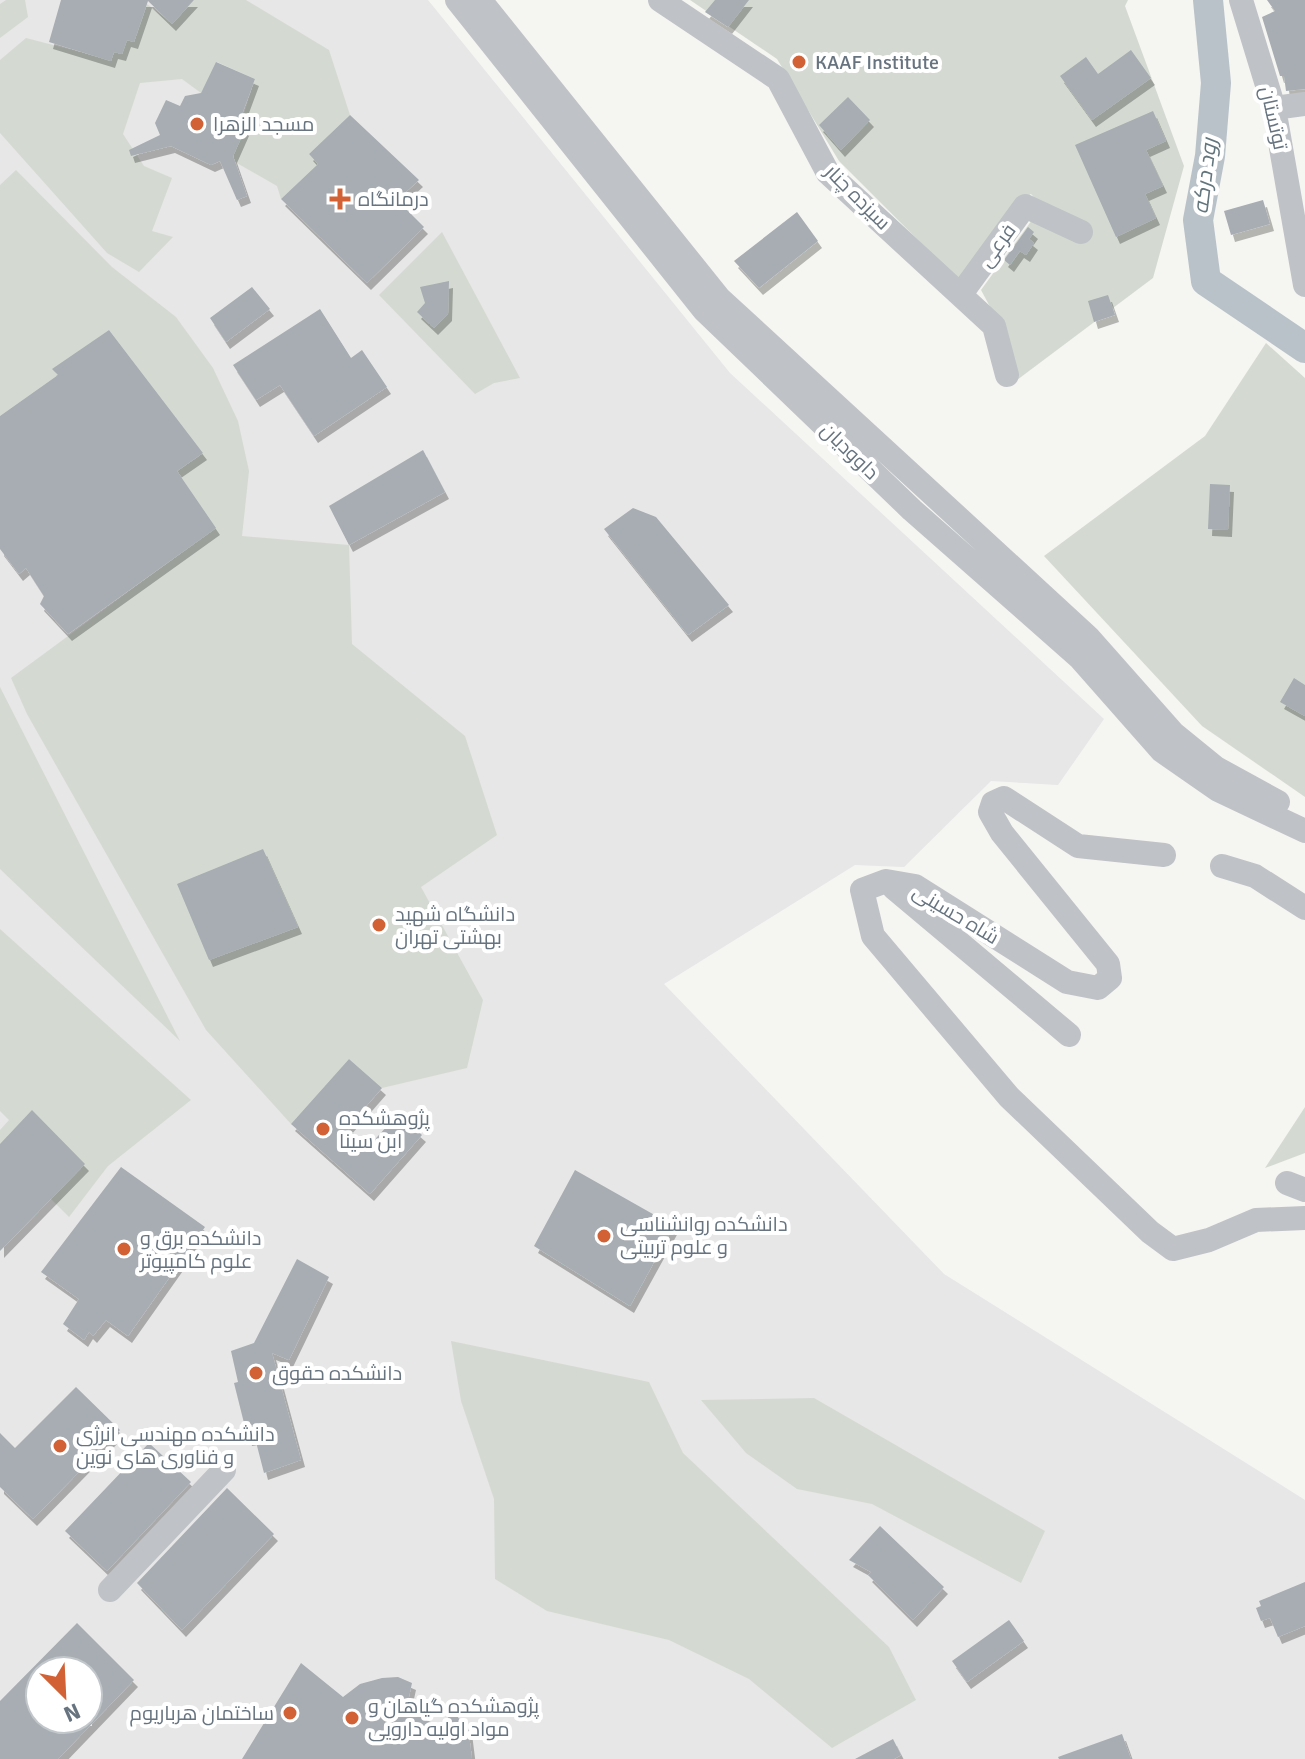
<svg xmlns="http://www.w3.org/2000/svg" width="1305" height="1759" font-family="Signika,Cairo,sans-serif">
<style>
.built{fill:#e6e7e6;fill-rule:evenodd}
.green{fill:#d4dad2}
.lines{fill:none;stroke-linecap:round;stroke-linejoin:round}
.river{stroke:#b9c2c8;stroke-width:30}
.building{fill:#a7adb2;fill-rule:evenodd;filter:url(#shadow)}
.minor{stroke:#bfc2c6;stroke-width:24}
.poi-dot{fill:#d26135;stroke:#fff;stroke-width:3}
.labels{text-anchor:middle;stroke-width:8;stroke-linejoin:round;paint-order:stroke}
.poi-label{font-size:20px;fill:#677480;stroke:#fff;text-anchor:start}
.street-label{font-size:20px;fill:#677480;stroke:#fff}
.water-label{font-size:22px;font-style:italic;fill:#63757d;stroke:#fff}
</style>
<defs>
<filter id="shadow"><feDropShadow dx="4" dy="7" stdDeviation="0" flood-color="#0004"/></filter>
</defs>
<rect width="100%" height="100%" fill="#f5f5f2"/>
<path class="built" d="M0 0H428L730 373 1104 719 1058 785 991 781 904 867 855 865 664 984 944 1274 1305 1500V1759H0ZM40 1671H88V1719H40Z"/>
<path class="green" d="M6 0H25L28 17 0 38V4Z
M194 0H246L329 50 350 115 309 154 318 164 281 199 277 186 235 162 232 150 255 79 217 62 201 93 182 79 140 83 123 134 144 166 172 178 152 231 173 237 139 272 107 253 0 133V60L26 38 111 60 114 52 127 40 134 41 147 4 172 23Z
M690 0H1128L1125 6 1184 166 1153 278 1017 380 1003 331 981 290 1032 220 1038 202 1031 194 1024 198 961 283 839 161 777 59Z
M16 170 112 267 176 317 213 368 238 421 249 471 242 536 349 545 352 644 465 736 497 835 421 887 483 1000 467 1068 382 1088 349 1059 291 1124 206 1030 27 714 11 678 215 528 177 471 203 453 109 330 53 369 58 375 0 416V185Z
M442 232 520 378 494 383 475 394 379 295Z
M1266 343 1305 378V797L1202 726 1044 556 1205 436Z
M0 687 180 1041 0 869Z
M0 929 191 1100 108 1166 69 1217 0 1148V1130L9 1120 0 1111Z
M1305 1107V1153L1265 1168Z
M451 1341 649 1382 683 1453 889 1647 916 1700 832 1748 749 1679 669 1640 547 1611 495 1579 494 1499 461 1401Z
M814 1398 1045 1531 1021 1583 872 1504 797 1489 746 1453 701 1400Z"/>
<g class="lines">
<path class="river" d="M1208 0 1216 83 1210 156 1198 220 1206 281 1305 348"/>
</g>
<path class="building" d="M61 0H194L172 24 148 1 134 42 127 40 122 54 114 52 111 61 49 42Z
M715 0H749L728 27 705 12Z
M1267 0H1305V89L1286 91 1284 76H1280L1262 17 1275 11Z
M1131 50 1151 78 1092 120 1060 76 1086 57 1098 74Z
M216 62 255 79 238 125 245 129 233 156 247 196 237 200 220 161 211 165 171 146 131 156 129 150 160 135 155 123 166 100 180 106 185 96 201 93Z
M848 97 870 120 841 150 819 125Z
M1153 111 1166 141 1146 150 1163 186 1145 194 1156 218 1116 237 1075 145Z
M350 115 419 180 397 200 424 227 367 283 281 199 318 164 309 154Z
M1263 200 1270 224 1231 235 1224 211Z
M797 212 818 241 759 288 734 261Z
M1028 227 1034 232 1029 239 1034 243 1026 255 1020 251 1010 265 1004 260Z
M449 281 448 314 434 328 417 312 425 303 420 287Z
M252 287 270 309 226 342 210 318Z
M1108 295 1115 315 1094 322 1088 301Z
M320 309 351 358 362 350 387 387 314 436 280 385 256 400 233 365Z
M109 330 203 453 177 471 216 528 68 634 40 604 44 596 26 568 19 574 0 549V416L58 375 52 369Z
M423 450 445 492 349 545 329 506Z
M1210 484 1230 485 1228 530 1208 529Z
M633 508 656 517 729 605 688 635 604 529Z
M1294 678 1305 685V716L1280 702Z
M263 849 298 927 209 960 177 884Z
M349 1059 382 1088 347 1128 368 1147 398 1114 422 1135 370 1194 291 1124Z
M32 1110 85 1164 0 1251V1144Z
M121 1167 205 1227 128 1336 106 1320 93 1336 89 1332 84 1340 63 1324 79 1299 41 1272Z
M575 1170 674 1226 630 1306 534 1246Z
M297 1259 329 1277 289 1360 272 1353 301 1460 264 1473 255 1438 248 1439 234 1383 238 1382 231 1351 254 1343Z
M76 1387 120 1430 33 1519 0 1487V1433L15 1448Z
M149 1443 191 1482 107 1571 65 1531Z
M227 1488 274 1534 182 1630 137 1583Z
M880 1526 944 1587 913 1620 868 1575 871 1572 849 1560Z
M1305 1582V1626L1278 1637 1270 1618 1261 1621 1256 1608 1261 1606 1259 1601Z
M1009 1620 1024 1641 967 1682 952 1661Z
M77 1623 134 1680 58 1759H0V1701ZM40 1671H88V1719H40Z
M301 1663 343 1697 360 1684 382 1678 398 1677 412 1683 406 1710 439 1726 455 1711 462 1725 468 1727 472 1759H242Z
M1122 1734 1131 1759H1059L1058 1757Z
M893 1739 901 1755 894 1759H855Z"/>
<g class="lines">
<path class="minor" d="M457 0 704 310 912 510 1080 658 1162 751 1218 790 1305 831
M480 0 719 298 1088 637 1173 733 1216 768 1278 802
M660 0 778 79 828 173 994 326 1007 375
M1241 0 1274 108 1305 285
M1274 108 1305 104
M961 294 1025 206 1081 232
M1164 855 1078 846 1004 798 993 803 990 812 1002 833 1108 964 1110 978 1098 988 1067 982 915 886 886 881 862 890 873 936 1009 1097 1150 1232 1173 1249 1209 1240 1256 1220 1305 1218
M1222 866 1255 876 1305 908
M894 888 1069 1035
M1287 1183 1305 1190
M110 1590 224 1470"/>
</g>
<g class="poi-dot">
<circle cx="799" cy="62" r="8"/>
<circle cx="197" cy="124" r="8"/>
<path d="M336 187h8v8h8v8h-8v8h-8v-8h-8v-8h8z"/>
<circle cx="379" cy="925" r="8"/>
<circle cx="323" cy="1129" r="8"/>
<circle cx="604" cy="1236" r="8"/>
<circle cx="124" cy="1249" r="8"/>
<circle cx="256" cy="1373" r="8"/>
<circle cx="60" cy="1446" r="8"/>
<circle cx="290" cy="1713" r="8"/>
<circle cx="352" cy="1718" r="8"/>
</g>
<g class="labels">
<g class="poi-label">
<text x="815" y="69">KAAF Institute</text>
<text x="213" y="131">مسجد الزهرا</text>
<text x="358" y="206">درمانگاه</text>
<text x="395" y="921">دانشگاه شهید<tspan x="395" dy="23">بهشتی تهران</tspan></text>
<text x="339" y="1125">پژوهشکده<tspan x="339" dy="23">ابن سینا</tspan></text>
<text x="620" y="1231">دانشکده روانشناسی<tspan x="620" dy="23">و علوم تربیتی</tspan></text>
<text x="140" y="1245">دانشکده برق و<tspan x="140" dy="23">علوم کامپیوتر</tspan></text>
<text x="272" y="1380">دانشکده حقوق</text>
<text x="76" y="1441">دانشکده مهندسی انرژی<tspan x="76" dy="23">و فناوری های نوین</tspan></text>
<text x="368" y="1713">پژوهشکده گیاهان و<tspan x="368" dy="23">مواد اولیه دارویی</tspan></text>
<text x="274" y="1720" text-anchor="end">ساختمان هرباریوم</text>
</g>
<g class="street-label">
<text transform="translate(1274 118) rotate(77)" y="7">توتستان</text>
<text transform="translate(858 197) rotate(45)" y="7">سیزده چنار</text>
<text transform="translate(997 245) rotate(-54)" y="7">فرعی</text>
<text transform="translate(850 451) rotate(44)" y="7">داوودیان</text>
<text transform="translate(956 914) rotate(31)" y="7">شاه حسینی</text>
</g>
<g class="water-label">
<text transform="translate(1204 176) rotate(-83)" y="8">رود درکه</text>
</g>
</g>
<g transform="translate(64 1695) rotate(156)"><circle r="38" fill="#ffffff" stroke="#c2c7cc" stroke-width="2"/>
<path d="M0-6L14 30L0 20L-14 30Z" fill="#d26135"/>
<text y="-12" font-size="22" font-weight="bold" text-anchor="middle" fill="#677480">N</text>
</g>
</svg>
